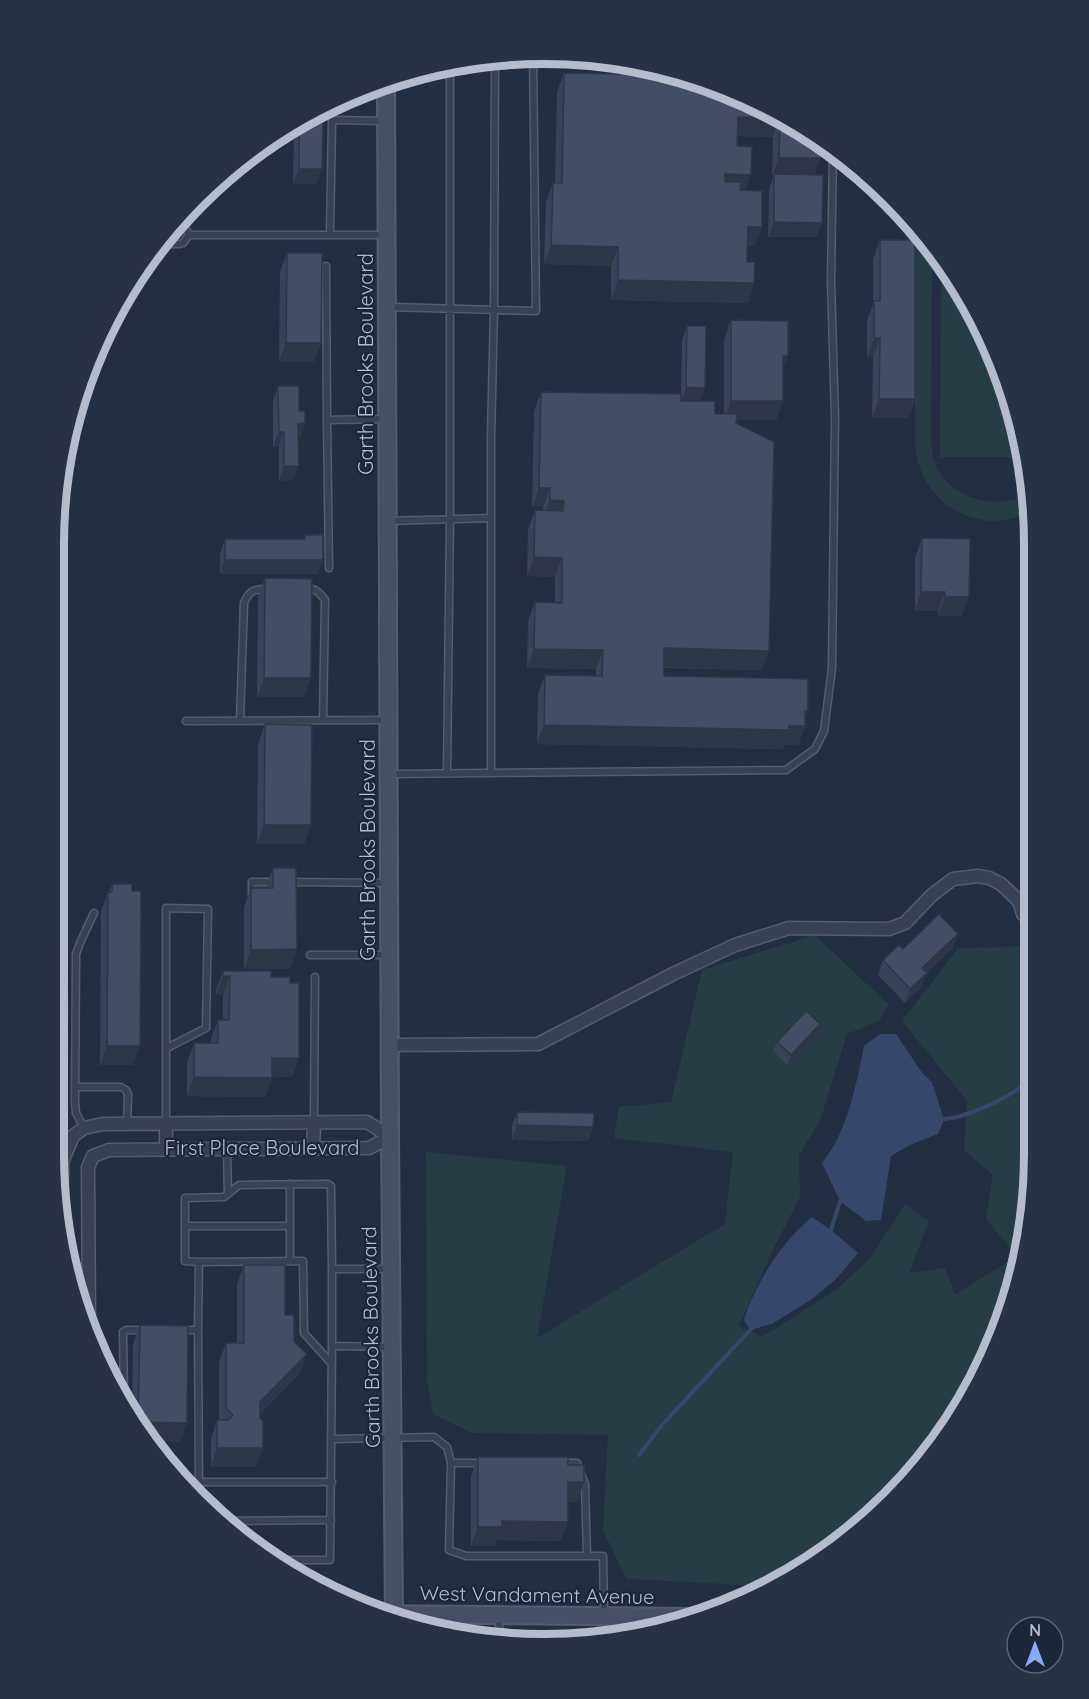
<svg xmlns="http://www.w3.org/2000/svg" width="1089" height="1699" font-family="Quicksand,sans-serif">
<style>
.green{fill:#263d44}
.water{fill:#37476b}
.lines{fill:none;stroke-linecap:round;stroke-linejoin:round}
.stream{stroke:#37476b;stroke-width:4}
.lane-casing{stroke:#545c6d;stroke-width:9}
.street-casing{stroke:#545c6d;stroke-width:15}
.secondary-casing{stroke:#545c6d;stroke-width:20}
.lane{stroke:#394152;stroke-width:6}
.street{stroke:#394152;stroke-width:12}
.secondary{stroke:#464f66;stroke-width:16}
.wall{fill:#3a4257}
.shaded-wall{fill:#2f3647}
.building{fill:#434d65;stroke:#2f3647;stroke-width:1.5}
.labels{text-anchor:middle;stroke-width:4.5;stroke-linejoin:round;paint-order:stroke}
.street-label{font-size:20px;fill:#b6bccc;stroke:#1d2638}
.rim{fill:none;stroke:#b6bccc;stroke-width:8}
</style>
<rect width="100%" height="100%" fill="#242e43"/>
<path class="green" d="M915 223 932 247 931 442C932 449 933 458 936 465 951 501 999 511 1030 492L1034 511 1031 513C1019 516 1007 521 995 521 950 520 919 488 915 445Z
M941 260 969 300 1009 387 1023 457H940Z
M815 935 889 1005 879 1021 847 1034 820 1121 799 1155 800 1197 771 1254 739 1326 762 1337 836 1290 870 1258 905 1204 929 1221 909 1273 945 1268 955 1295 1017 1256 986 1219 993 1175 964 1150 967 1101 902 1021 958 948 1032 946 1031 1218 998 1342 933 1453 817 1563 766 1586 626 1579 603 1530 608 1435 472 1433 433 1414 427 1379 426 1152 567 1166 537 1338 725 1224 733 1152 614 1138 619 1107 671 1102 702 970Z"/>
<path class="water" d="M880 1034H896L923 1074 932 1082 944 1120 938 1134 910 1145 891 1156 881 1220 866 1221 840 1201 822 1163C848 1131 856 1085 864 1046Z
M812 1217 831 1230 858 1253 835 1280 812 1299 772 1324 750 1330 744 1319C756 1283 782 1241 812 1217Z"/>
<g class="lines">
<path class="stream" d="M939 1119C965 1120 1011 1096 1031 1080
M828 1233 831 1230 840 1201H843
M639 1455 662 1425 752 1328"/>
<g class="lane-casing">
<path id="lane" d="M181 219 189 235
M189 235H386
M330 235 332 120 384 121
M157 244H180L183 243 189 235
M326 266 327 420 386 419
M389 307 536 311 533 56
M327 420 329 568
M389 521 491 518
M305 588C315 588 319 592 325 600L323 720
M186 721 388 720
M240 721 244 603C249 590 255 589 268 589
M447 773 450 519V65
M491 773V437L494 309 495 58
M389 774 786 770 815 749 824 731 832 668 835 418 831 281 833 149
M290 882 388 883
M252 895V882H274
M310 955H388
M75 1087H121L126 1090 128 1095 127 1124
M314 1122 315 977
M166 1123V908L208 909 206 1028 167 1048
M84 1128 76 1113 75 1103 76 954 80 943 94 913
M227 1149 228 1194
M185 1226H290
M290 1261V1184
M199 1262 185 1261V1198L224 1197 239 1185 328 1184 331 1186 332 1269H388
M332 1269V1346
M183 1330H198L199 1262 303 1261 304 1333 332 1364
M198 1330 199 1493
M124 1401 123 1332 126 1330H146
M332 1439 434 1437 447 1447 451 1463 449 1550 466 1556H603L604 1616
M451 1463H483
M562 1463H577L585 1484 587 1556
M188 1482H332
M224 1521 331 1520
M277 1560H330L332 1346 391 1347
M499 1617V1637"/>
</g>
<g class="street-casing">
<path id="street" d="M389 1045 538 1044 673 974 735 945 789 928 889 929 905 923 932 895 953 879 978 876 989 878 1001 884 1019 901 1023 914
M166 1123V1149
M313 1148 314 1122
M62 1205V1162L73 1136 84 1128 103 1124 367 1122 390 1137 369 1148 109 1150 93 1156 88 1167 89 1330"/>
</g>
<g class="secondary-casing">
<path id="secondary" d="M386 81 390 1137 394 1620
M377 1614 696 1617"/>
</g>
<use href="#lane" class="lane"/>
<use href="#street" class="street"/>
<use href="#secondary" class="secondary"/>
</g>
<path class="wall" d="M666 70 672 71 762 105 820 141V158L814 175 817 237H768L769 189 773 177H772L773 137 738 136 737 146 755 246H747V262L754 283 748 303 611 300V266L544 264 546 202 553 183H555L557 92 564 73 664 75Z
M300 119 317 184 293 183 294 134Z
M880 240 915 399 908 418H872L873 357H867V320L873 305V259Z
M287 253 314 362H279L280 272Z
M731 320 788 356 783 369V401L776 420H736L762 670 664 668V676L808 711 805 717V726L798 745H784L782 749 537 744 538 694 545 675 596 676V669L527 668 528 621 535 602 555 603V577L527 576 528 529 535 510H543V507H532L534 411 541 392 681 394 682 340 687 326 700 401 715 414H724V340Z
M278 386 299 411 305 423 300 438H298L293 480 279 481V446L273 447V400Z
M305 535 318 574H220V554L225 539H304Z
M922 538 962 616H938V611H915V558Z
M265 578 311 678 304 697H257L258 597Z
M265 724 311 825 304 844H257L258 744Z
M273 868 290 969H244V907L251 888H266Z
M112 884 133 1065H100L101 911 108 892H109Z
M953 948 926 974 921 987 905 1003 878 975 883 960 903 949Z
M223 971 271 977 290 983 299 1058 292 1077H272L265 1097 187 1096V1062L194 1043H211V1039L218 1020H223V995H216V990Z
M817 1034 787 1065 773 1051 777 1042Z
M517 1112 593 1127 588 1141 512 1140V1126Z
M244 1265 285 1315 294 1342 300 1373 260 1414 256 1467H211V1439L217 1420H219V1362L226 1343H237V1284Z
M140 1325 187 1423 180 1442 137 1427 132 1417 133 1344Z
M478 1457 568 1465 584 1482 577 1502H568L561 1541 497 1540 495 1546H471V1476Z"/>
<path class="shaded-wall" d="M738 117 780 118 773 137 731 136Z
M779 158H820L813 178 774 174 773 177H772Z
M299 169H322L317 184 293 183Z
M725 174 751 175 744 194H718Z
M774 222 822 223 817 237H768Z
M748 227H762L755 246H741Z
M551 245 618 247 611 266 544 264Z
M618 280 754 283 748 303 611 300Z
M874 338H880L873 357H867Z
M286 343H321L314 362H279Z
M783 356H788L781 375Z
M686 387 705 388 700 402H681Z
M879 399H915L908 418H872Z
M731 401H783L776 420H724Z
M305 423 300 438H293L298 424Z
M279 432H284L279 446 273 447Z
M284 466H299L293 480 279 481Z
M539 488H550L543 507H532Z
M550 500 564 501 557 520 543 519Z
M534 557 562 558 555 577 527 576Z
M225 560H323L318 574H220Z
M921 592H945L938 611H915Z
M945 597H969L962 616H938Z
M664 648 769 651 762 670 657 667Z
M534 649 603 650 596 669 527 668Z
M264 678H311L304 697H257Z
M805 711H808L802 726H805L798 745H784L782 749 537 744 544 725 789 726Z
M264 825H311L304 844H257Z
M958 934 953 948 926 974 921 987 905 1003 910 989 922 968Z
M297 949 290 969H244L251 950Z
M223 976H230L223 995H216Z
M820 1024 817 1034 787 1065 791 1055Z
M107 1046H140L133 1065H100Z
M272 1058H299L292 1077H265Z
M194 1077 272 1078 265 1097 187 1096Z
M517 1125 593 1127 588 1141 512 1140Z
M307 1354 300 1373 254 1421 260 1402Z
M138 1422 187 1423 180 1442H150L137 1427Z
M217 1448H263L256 1467H211Z
M568 1482H584L577 1502H561Z
M502 1521 568 1522 561 1541 497 1540 495 1546H471L478 1527Z"/>
<path class="building" d="M671 71 762 105 820 141V158H779L780 118 738 117 737 146 752 147 751 175 725 174V182H741L740 190 762 191V227H748L747 262H755L754 283 618 280V247L551 245 553 183H562L564 73 671 75Z
M299 120H323L322 169H299Z
M774 174 823 175 822 223 774 222Z
M880 240H915V399H879L880 338H874V301H880Z
M287 253H322L321 343H286Z
M731 320 788 321V356H783V401H731Z
M687 326H706L705 388 686 387Z
M278 386H299V411H305V423L298 424 299 466H284V432H279Z
M541 392 681 394V401H715V414H737L736 423 774 442 769 651 664 648V676L808 679V711H805V726H789V730L544 725 545 675 602 676 603 650 534 649 535 602 562 603V558L534 557 535 510 563 511 564 501 550 500V488H539Z
M305 535H323V560H225V539H305Z
M922 538 970 539 969 597H945V592H921Z
M265 578 312 579 311 678H264Z
M265 724 312 725 311 825H264Z
M273 868H296L297 949 251 950V888H273Z
M112 884H132V891H141L140 1046H107L108 892H112Z
M939 914 958 934 922 968 927 973 910 989 883 960 899 945 903 949Z
M223 971H271V977H290V983H299V1058H272V1078L194 1077V1043H218V1020H229L230 976H223Z
M806 1011 820 1024 791 1055 777 1042Z
M517 1112 594 1113 593 1127 517 1125Z
M244 1265H285V1315H294V1342L307 1354 260 1402V1418L263 1421V1448H217V1420H228L233 1415 226 1408V1343H244Z
M140 1325 188 1326 187 1423 138 1422Z
M478 1457H568V1465H584V1482H568V1522L502 1521V1527H478Z"/>
<g class="labels">
<g class="street-label">
<text transform="translate(366 364) rotate(-90)" y="7">Garth Brooks Boulevard</text>
<text transform="translate(368 850) rotate(-90)" y="7">Garth Brooks Boulevard</text>
<text x="262" y="1155">First Place Boulevard</text>
<text transform="translate(371 1337) rotate(-91)" y="7">Garth Brooks Boulevard</text>
<text transform="translate(537 1595) rotate(1)" y="7">West Vandament Avenue</text>
</g>
</g>
<path d="M0 0H1089V1699H0ZM544 64H544A480 480 0 0 1 1024 544V1154A480 480 0 0 1 544 1634H544A480 480 0 0 1 64 1154V544A480 480 0 0 1 544 64Z" fill="#293244" fill-rule="evenodd"/>
<path class="rim" d="M544 64H544A480 480 0 0 1 1024 544V1154A480 480 0 0 1 544 1634H544A480 480 0 0 1 64 1154V544A480 480 0 0 1 544 64Z"/>
<g transform="translate(1035 1645)"><circle r="28" fill="#1d2638" stroke="#5a6273" stroke-width="1.5"/>
<path d="M0-4.5L10 22L0 15L-10 22Z" fill="#88aaff"/>
<text y="-9" font-size="16" font-weight="bold" text-anchor="middle" fill="#b6bccc">N</text>
</g>
</svg>
